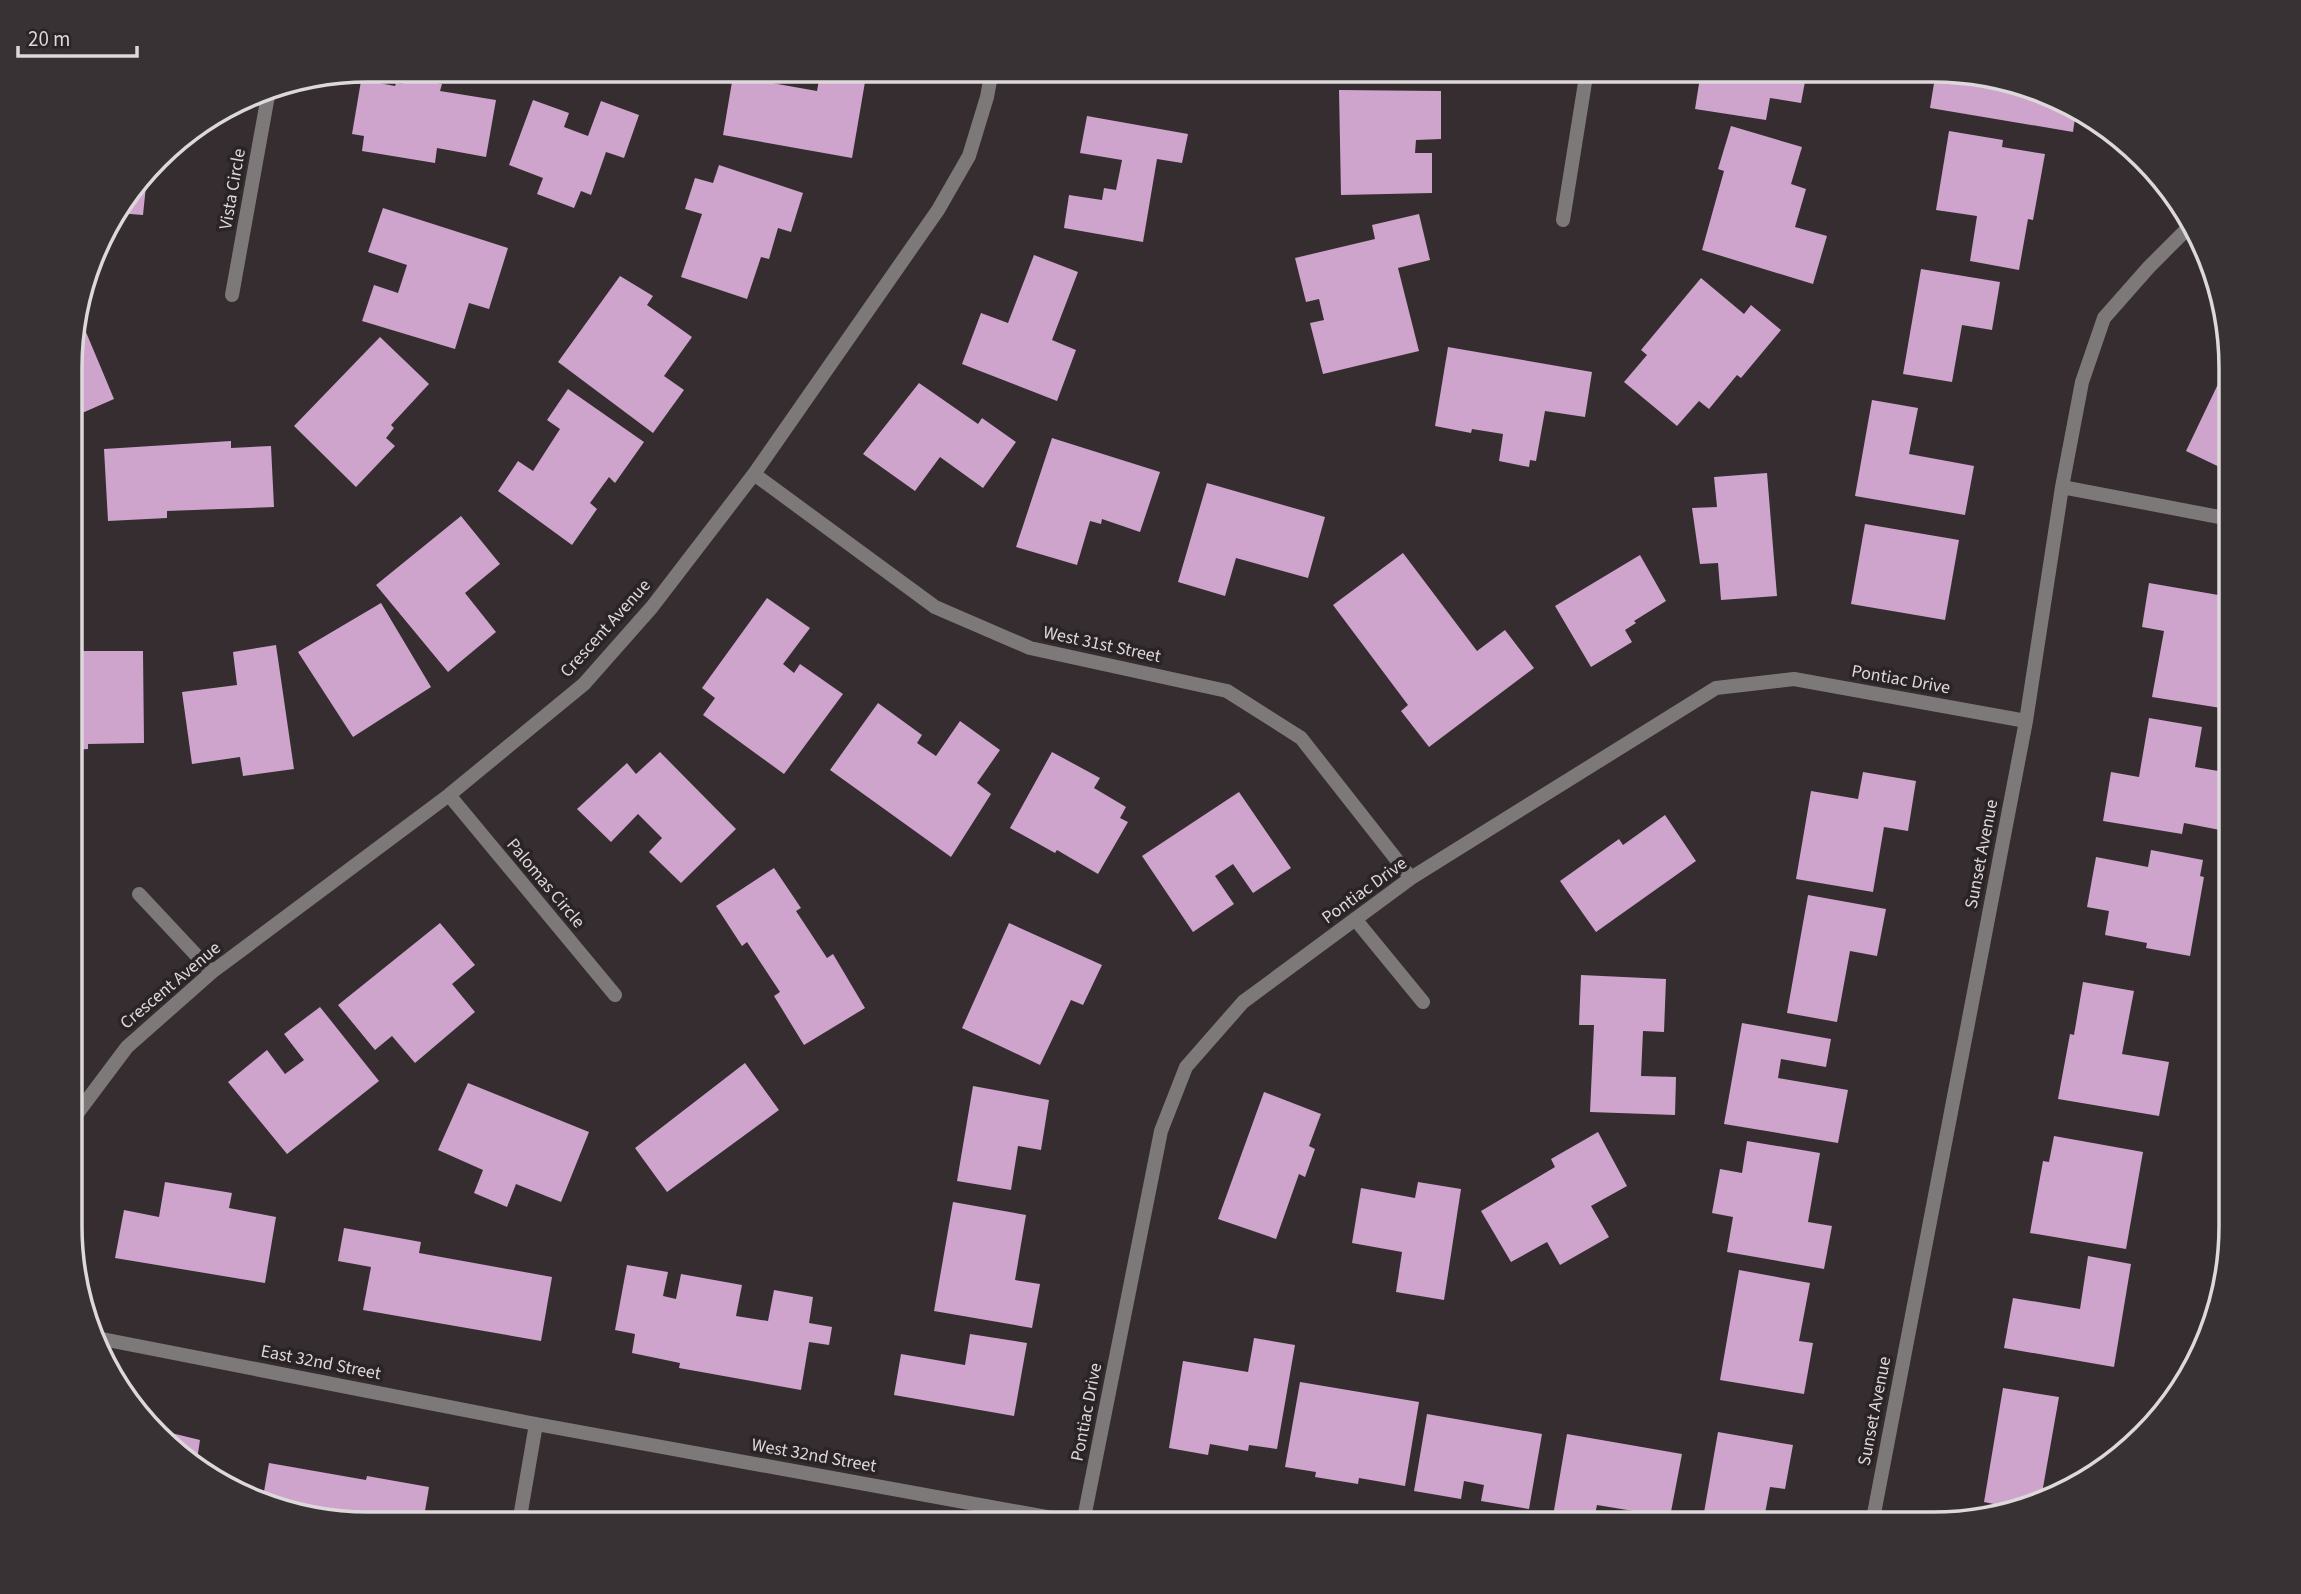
<svg xmlns="http://www.w3.org/2000/svg" width="2301" height="1594" font-family="'Source Sans 3',sans-serif">
<style>
.building{fill:#cea3cc}
.lines{fill:none;stroke-linecap:round;stroke-linejoin:round}
.street{stroke:#7d7979;stroke-width:14}
.labels{text-anchor:middle;stroke-width:7;stroke-linejoin:round;paint-order:stroke}
.street-label{font-size:18px;fill:#ddd8da;stroke:#2b2427}
.rim{fill:none;stroke:#ddd8da;stroke-width:3.5}
</style>
<rect width="100%" height="100%" fill="#352d30"/>
<path class="building" d="M1701 71H1807L1801 103 1770 98 1766 120 1695 109Z
M1936 71H1952L2029 86 2076 111 2073 132 1930 108Z
M820 74 865 82 852 158 723 135 733 76 817 91Z
M362 75 380 79 379 83 395 86 396 83 403 84 404 77 442 84 440 91 496 100 486 157 437 148 435 163 362 151 364 136 352 134Z
M1339 90 1441 91V139L1416 140 1415 153H1432V193L1341 195Z
M533 100 569 113 564 127 588 136 601 101 639 115 624 158 606 152 591 195 581 191 574 208 537 194 543 178 509 165Z
M1087 116 1188 134 1182 163 1157 159 1143 242 1064 228 1069 195 1102 200 1104 188 1116 190 1122 160 1080 153Z
M1731 126 1802 147 1791 184 1806 189 1795 227 1827 236 1813 284 1702 250 1724 171 1718 169Z
M1949 131 2003 140 2002 147 2045 154 2033 220 2028 219 2019 270 1970 261 1977 216 1936 210Z
M719 165 803 193 791 232 778 228 769 259 761 257 747 299 681 277 702 214 685 209 695 178 713 183Z
M147 176 143 215 118 213H119Z
M383 208 508 248 489 309 469 303 455 349 362 321 374 285 398 293 407 265 368 252Z
M1419 214 1430 260 1398 268 1419 351 1323 374 1310 323 1324 320 1319 299 1306 302 1295 258 1375 239 1372 225Z
M1034 255 1078 272 1052 340 1076 350 1057 401 962 364 981 313 1008 323Z
M1921 269 2000 282 1992 330 1962 325 1952 382 1903 374Z
M620 276 653 296 647 305 692 337 664 376 684 390 653 433 558 362Z
M1701 278 1744 314 1751 305 1781 330 1741 378 1737 375 1709 409 1699 401 1677 426 1624 382 1647 355 1641 350Z
M78 313 114 399 73 417V330Z
M380 337 429 384 391 425 394 428 386 438 395 446 356 487 294 426Z
M1448 347 1592 372 1585 417 1545 411 1536 461 1530 460 1529 467 1499 461 1503 434 1472 429 1471 433 1435 426Z
M2230 359V472L2186 451Z
M919 383 978 424 982 418 1016 442 983 488 940 457 915 491 863 454Z
M568 389 644 442 615 483 609 477 590 503 597 509 572 545 498 491 518 461 533 471 560 429 547 420Z
M1872 400 1918 408 1909 454 1974 466 1965 515 1855 496Z
M1052 438 1160 472 1140 532 1102 519 1101 524 1090 521 1077 565 1016 547Z
M231 441V448L271 446 274 507 167 511V518L108 521 104 449Z
M1767 473 1777 596 1721 600 1718 563 1700 564 1692 508 1717 507 1714 477Z
M1207 483 1325 517 1308 578 1236 558 1225 596 1178 582Z
M461 516 500 564 465 593 496 632 448 672 376 585Z
M1865 524 1959 540 1945 620 1851 604Z
M1403 553 1477 651 1505 630 1534 668 1429 747 1401 711 1408 705 1333 605Z
M1640 555 1666 601 1634 621 1636 623 1625 630 1632 642 1591 667 1555 606Z
M2149 583 2230 597V689L2227 709 2152 697 2164 631 2142 627Z
M767 598 810 628 783 664 794 673 800 664 843 694 784 774 703 715 715 698 702 688Z
M381 603 431 687 353 737 298 652Z
M276 645 294 769 243 776 240 757 192 764 182 692 237 685 233 652Z
M73 651H143L144 743 88 744V749L73 750Z
M878 703 922 735 917 743 936 756 960 721 1000 750 977 783 991 794 951 857 830 770Z
M2149 718 2202 727 2195 767 2230 773V800L2225 831 2184 823 2182 834 2103 821 2111 772 2139 777Z
M660 752 736 829 681 883 649 852 662 838 638 814 611 842 577 809 627 763 636 774Z
M1052 752 1100 778 1094 788 1126 807 1120 818 1128 822 1098 874 1057 850 1055 853 1010 828Z
M1863 772 1916 781 1908 831 1884 827 1873 892 1796 879 1811 791 1858 799Z
M1239 792 1291 868 1253 893 1233 864 1215 876 1234 904 1193 932 1142 856Z
M1665 815 1696 861 1596 932 1560 881 1619 839 1623 845Z
M2151 850 2203 860 2200 876 2204 877 2190 956 2146 948 2147 943 2105 935 2109 911 2087 907 2096 857 2148 867Z
M774 868 801 908 796 911 827 958 833 954 865 1008 804 1045 774 996 780 992 747 942 742 946 716 906Z
M1808 895 1886 909 1877 956 1850 951 1837 1022 1787 1013Z
M440 923 475 965 452 984 475 1012 415 1063 392 1036 375 1050 338 1005Z
M1009 923 1102 965 1083 1005 1071 1000 1040 1065 962 1028Z
M1581 975 1666 979 1664 1032 1643 1031 1641 1076 1676 1077 1675 1115 1590 1112 1594 1025H1579Z
M2083 982 2134 991 2122 1054 2169 1062 2159 1116 2058 1099 2070 1034 2074 1035Z
M320 1007 379 1081 287 1154 228 1082 267 1050 285 1074 304 1060 284 1034Z
M1742 1023 1831 1039 1826 1067 1781 1059 1778 1078 1848 1090 1838 1143 1724 1124Z
M745 1063 779 1110 667 1192 635 1148Z
M468 1083 589 1132 561 1202 516 1184 507 1207 474 1193 483 1170 438 1150Z
M973 1086 1049 1100 1041 1150 1018 1146 1011 1190 957 1181Z
M1264 1092 1321 1114 1309 1146 1315 1149 1305 1177 1299 1174 1276 1239 1218 1219Z
M1598 1132 1627 1186 1591 1206 1609 1237 1560 1265 1547 1242 1511 1262 1481 1211 1555 1167 1551 1159Z
M2054 1136 2143 1152 2126 1249 2030 1233 2043 1161 2049 1162Z
M1747 1141 1820 1153 1808 1222 1832 1226 1824 1269 1727 1252 1733 1217 1712 1213 1720 1169 1742 1173Z
M165 1182 232 1193 229 1208 276 1217 265 1283 115 1258 124 1210 159 1217Z
M1418 1182 1461 1189 1444 1300 1396 1292 1402 1252 1352 1243 1361 1188 1415 1198Z
M953 1202 1026 1215 1015 1280 1040 1284 1032 1328 934 1311Z
M344 1228 421 1242 419 1253 552 1277 541 1341 363 1310 371 1267 338 1261Z
M2088 1256 2131 1264 2114 1367 2004 1348 2013 1298 2080 1309Z
M627 1265 668 1272 663 1296 676 1299 681 1274 742 1285 736 1316 768 1321 774 1290 813 1297 809 1323 832 1327 829 1345 809 1342 801 1390 679 1368 680 1363 632 1353 635 1334 615 1330Z
M1739 1270 1810 1283 1799 1341 1813 1343 1804 1394 1720 1380Z
M970 1334 1027 1343 1014 1416 894 1395 901 1354 965 1365Z
M1254 1338 1295 1345 1277 1449 1249 1445 1248 1451 1210 1444 1208 1455 1169 1448 1183 1361 1248 1372Z
M1300 1382 1419 1402 1405 1486 1359 1478 1358 1484 1315 1477 1316 1472 1285 1467Z
M2003 1388 2059 1397 2041 1499 2008 1507 1984 1502Z
M1427 1414 1542 1434 1529 1509 1481 1501 1484 1485 1464 1481 1461 1499 1414 1491Z
M159 1430 200 1440 196 1467 187 1463Z
M1718 1432 1793 1445 1785 1489 1770 1487 1763 1524H1702Z
M1567 1434 1682 1454 1670 1517 1597 1505 1593 1524 1552 1522Z
M269 1463 366 1480 367 1476 429 1487 423 1523H349L272 1508 262 1503Z"/>
<g class="lines">
<path class="street" d="M1563 220 1587 70
M232 295 269 90
M754 474 935 607 1030 648 1227 691 1301 738 1411 878
M2062 487 2230 519
M449 795 615 995
M139 894 212 972
M1355 919 1423 1002
M73 1119 127 1047 212 972 449 795 584 684 652 607 754 474 938 210 969 156 987 97 992 70
M97 1338 536 1424 1085 1524
M519 1523 536 1424
M1083 1523 1161 1131 1186 1067 1243 1002 1411 878 1716 688 1794 679 2026 721
M1872 1524 2026 721 2062 487 2082 382 2104 318 2149 267 2191 225"/>
</g>
<g class="labels">
<g class="street-label">
<text transform="translate(232 189) rotate(-80)" y="6">Vista Circle</text>
<text transform="translate(605 628) rotate(-48)" y="6">Crescent Avenue</text>
<text transform="translate(1102 644) rotate(12)" y="6">West 31st Street</text>
<text transform="translate(1901 679) rotate(10)" y="6">Pontiac Drive</text>
<text transform="translate(1981 854) rotate(-79)" y="6">Sunset Avenue</text>
<text transform="translate(546 883) rotate(50)" y="6">Palomas Circle</text>
<text transform="translate(1364 890) rotate(-36)" y="6">Pontiac Drive</text>
<text transform="translate(170 985) rotate(-40)" y="6">Crescent Avenue</text>
<text transform="translate(321 1362) rotate(11)" y="6">East 32nd Street</text>
<text transform="translate(1874 1411) rotate(-79)" y="6">Sunset Avenue</text>
<text transform="translate(1086 1412) rotate(-79)" y="6">Pontiac Drive</text>
<text transform="translate(814 1455) rotate(10)" y="6">West 32nd Street</text>
</g>
</g>
<path d="M0 0H2301V1594H0ZM368 82H1933A286 286 0 0 1 2219 368V1226A286 286 0 0 1 1933 1512H368A286 286 0 0 1 82 1226V368A286 286 0 0 1 368 82Z" fill="#393235" fill-rule="evenodd"/>
<path class="rim" d="M368 82H1933A286 286 0 0 1 2219 368V1226A286 286 0 0 1 1933 1512H368A286 286 0 0 1 82 1226V368A286 286 0 0 1 368 82Z"/>
<path d="M18 46v10h119v-10" fill="none" stroke="#ddd8da" stroke-width="3.5"/>
<text x="28" y="46" font-size="21" fill="#ddd8da" stroke="#2b2427" stroke-width="5" paint-order="stroke">20 m</text>
</svg>
